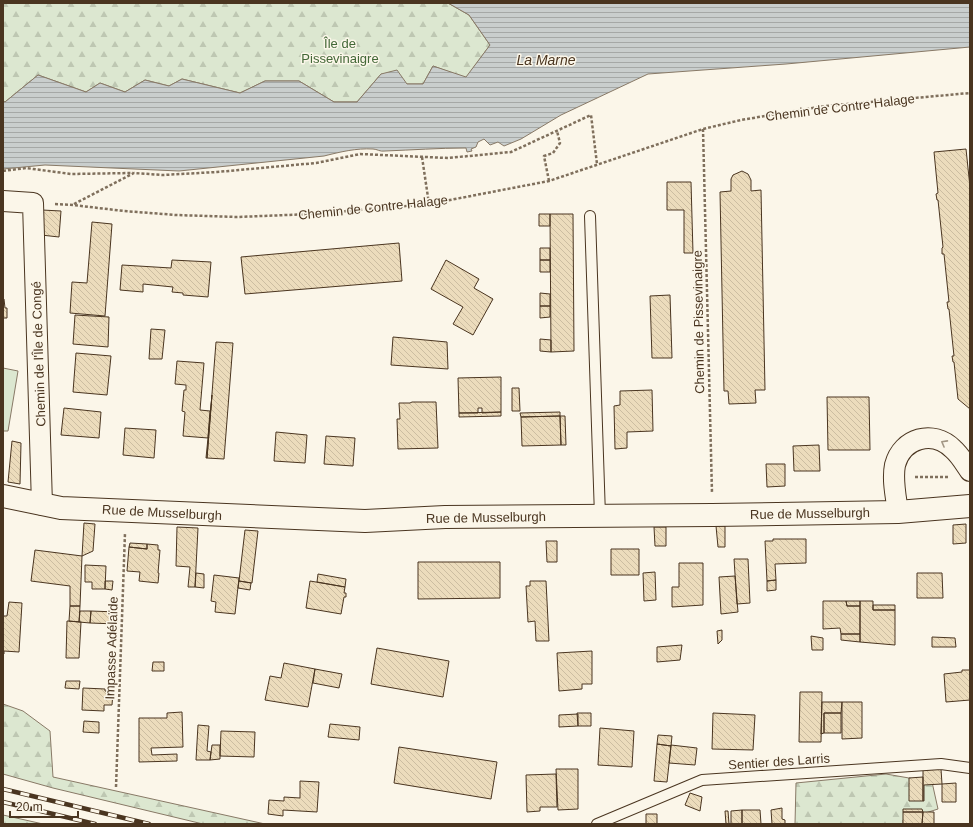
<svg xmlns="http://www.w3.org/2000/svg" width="973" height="827" font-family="Helvetica,sans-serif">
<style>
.forest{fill:url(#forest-firs);stroke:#887966}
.green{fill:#dce7d0;stroke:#887966}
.water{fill:url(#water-rules);stroke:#887966}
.building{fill:url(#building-back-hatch);stroke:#4a3520}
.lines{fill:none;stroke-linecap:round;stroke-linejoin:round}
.lane-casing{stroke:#4a3520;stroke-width:12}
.street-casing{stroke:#4a3520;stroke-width:22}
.secondary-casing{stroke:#4a3520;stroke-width:24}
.path{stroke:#7f6f5c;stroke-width:2.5;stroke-dasharray:3 2;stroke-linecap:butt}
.lane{stroke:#fbf6e9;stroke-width:10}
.street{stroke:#fbf6e9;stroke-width:20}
.secondary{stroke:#fbf6e9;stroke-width:22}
.rail-casing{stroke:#4a3520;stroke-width:4.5}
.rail{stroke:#fbf6e9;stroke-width:3;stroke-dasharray:9;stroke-linecap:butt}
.oneway{stroke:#a29684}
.labels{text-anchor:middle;stroke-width:3;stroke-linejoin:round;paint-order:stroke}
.park-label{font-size:13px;fill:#436837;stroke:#fbf6e9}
.street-label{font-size:13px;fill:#4a3520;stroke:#fbf6e9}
.water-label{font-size:14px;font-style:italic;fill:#4a3520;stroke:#fbf6e9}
</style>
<defs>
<pattern id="forest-firs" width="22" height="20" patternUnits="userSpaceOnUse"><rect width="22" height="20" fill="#dce7d0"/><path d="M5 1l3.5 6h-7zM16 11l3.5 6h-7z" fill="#bec7b2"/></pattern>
<pattern id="water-rules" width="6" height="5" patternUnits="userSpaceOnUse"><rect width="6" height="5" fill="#c9cecd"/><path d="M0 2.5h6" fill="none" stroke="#a5a8a6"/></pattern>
<pattern id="building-back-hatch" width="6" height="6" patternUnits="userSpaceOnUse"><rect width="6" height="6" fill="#ecdcbc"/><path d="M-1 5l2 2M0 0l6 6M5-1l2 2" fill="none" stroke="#ccbda1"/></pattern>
</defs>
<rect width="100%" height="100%" fill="#fbf6e9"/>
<path class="forest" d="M3 3H448L469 15 490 45 466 78 433 66 423 84H407L381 74 357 102H334L299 81H265L240 93 182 79 169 86 145 80 125 92 100 83 86 92 38 75 5 102 3 101Z
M3 704 23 711 50 731 53 777 265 824H203L53 788 3 774Z
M886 774 932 782 938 809 903 820V824H795L796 783Z
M3 815 43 824H3Z"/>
<path class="green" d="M3 368 18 371 8 431H3Z"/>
<path class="water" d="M448 3H970V47L786 64 648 74 561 115 521 139 504 146 498 142 490 145 484 139 478 142 476 147 471 149 472 151 467 152 466 148C439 148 412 150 385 151 380 152 377 149 373 149 356 148 340 152 324 156L179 171 45 165 3 169V101L5 102 38 75 86 92 100 83 125 92 145 80 169 86 182 79 240 93 265 81H299L334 102H357L381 74 397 70 407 84H423L433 66 466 77 490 45 469 15Z"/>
<path class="building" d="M966 149 970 187V409L958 399 954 362H953L952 356H954L949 309H948L947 302H949L944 254H942V248L943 247 938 200H937L936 194 938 193 934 152Z
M742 171 748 174 751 180V191L761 190 765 390H755L756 403 729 404 728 391H724L720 192 731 191V179L733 175Z
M667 182H691L693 253H684V210H667Z
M42 210 61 211 59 237 41 235Z
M539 214H550V226H539Z
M550 214H573L574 351 551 352Z
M92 222 112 224 105 316 70 313 72 282 87 283Z
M399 243 402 281 245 294 241 257Z
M540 248H550V260H540Z
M172 260 211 262 208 297 183 295V293L172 292 173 287 143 284V292L120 290 122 265 171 268Z
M446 260 479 279 474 288 493 299 473 335 453 324 463 307 431 289Z
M540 260H550V272H540Z
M540 293 550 294V306H540Z
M670 295 672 358H652L650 296Z
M3 299H4L5 308H7V318H3Z
M540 306H550V317L540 318Z
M75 315 109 317 108 347 73 344Z
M151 329 165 330 162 359H149Z
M393 337 447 342 448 369 391 365Z
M540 339 551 340V352L540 351Z
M216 342 233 343 224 459 207 458Z
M76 353 111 356 107 395 73 392Z
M177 361 204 363 200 410 210 411 208 438 183 436 185 412 182 411 184 390H186V385L175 384Z
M501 377V412L482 413V408H478V413H459L458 378Z
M512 388H519L520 411H512Z
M652 390 653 431 627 432V448L615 449 614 406 620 405V391Z
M212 395 207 458H206L208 438Z
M827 397H869L870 450H828Z
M412 402H436L438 448 398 449 397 419H400L399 403H410Z
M64 408 101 412 99 438 61 435Z
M501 412V416L459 417V413Z
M560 412V416L521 417 520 413Z
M560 416H565L566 445H561Z
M560 416 561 445 522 446 521 417Z
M125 428 156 430 154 458 123 455Z
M276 432 307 435 305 463 274 461Z
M326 436 355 438 353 466 324 464Z
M12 441 21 443 20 484 8 482Z
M819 445 820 471H794L793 446Z
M766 464H785V486L767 487Z
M84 523 95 524 93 551 82 556Z
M966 524V543L953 544V525Z
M716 526H725V547H718Z
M177 527 198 528 195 587H188L190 567 176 566Z
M654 527H666V546H655Z
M245 530 258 531 252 583 239 581Z
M773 539H806V563L775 564 776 580 767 581 765 541H773Z
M546 541H557V562H547Z
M130 543 147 544V549L129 547Z
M147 544 158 545V550H160L158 573H159L158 583 139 581 140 572 127 571 129 547 147 549Z
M611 549H639V575H611Z
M35 550 82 556 80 606H70V586L31 581Z
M734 559H748L750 603 737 604Z
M418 562H500V598L418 599Z
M679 563H703V605L672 607V587H679Z
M85 565 106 566 105 589H92V582H85Z
M655 572 656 600 644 601 643 573Z
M196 573 204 574V588L195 587Z
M917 573H942L943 598H917Z
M318 574 346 579 345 587 317 582Z
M214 575 239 578 235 614 215 612 216 602 211 601Z
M735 576 738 612 721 614 719 577Z
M776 580V590L767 591V581Z
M105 581H113L112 590 105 589Z
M239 581 251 583 250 590 238 588Z
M310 581 345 587 344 593H346V597H344L341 614 306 608Z
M530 581H546L549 641H536L535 621 528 622 526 586H530Z
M823 601H846L847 606H860V634H841L840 628 823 629Z
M846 601H860V606H847Z
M860 601H873V610H895V645L860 642Z
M9 602 22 603 19 652 4 651V654H3V616H7Z
M873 605H895V610H873Z
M70 606H80L79 622 69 621Z
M80 611H91L90 623 79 622Z
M91 611 117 612V624L90 623Z
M67 621 81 622 79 658H66Z
M722 630V640L718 644 717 631Z
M841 634H860V642L841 640Z
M811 636 823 638V650H812Z
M932 637 955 638 956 647H932Z
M682 645 680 660 657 662V647Z
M377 648 449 661 443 697 371 684Z
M592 651V684H582V689L559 691 557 653Z
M153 662H164V671H152Z
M284 663 315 669 308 707 265 700 270 676 281 678Z
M315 669 342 674 339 688 313 683Z
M962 670H970V700L946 702 944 674 962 672Z
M66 681H80L79 689 65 688Z
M83 688 105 689V691L113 692 112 705H104V711L82 710Z
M800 692H822L821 742H799Z
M822 702H842L841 713H824V733L821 734Z
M842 702H862V738L842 739Z
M182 712 183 747 151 748 152 755 177 754V761L139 762V718H167V713Z
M577 713H591V726H578Z
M713 713 755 715 753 750 712 749Z
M824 713H841V733H824Z
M578 714V726L559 727V715Z
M84 721 99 722V733L83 732Z
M330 724 360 727 359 740 328 737Z
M198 725 209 726 207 751 211 752 210 760H196Z
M600 728 634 731 632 767 598 765Z
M221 731 255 732 254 757 220 756Z
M658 735 672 736 671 746 657 744Z
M657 744 671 746 667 782 654 781Z
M212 745H220V759L210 760Z
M671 745 697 748 695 765 669 763Z
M399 747 497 762 491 799 394 783Z
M556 769H578V809L558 810Z
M941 769 942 784 924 785V801H923V770Z
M556 774 557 807H540V811L527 812 526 775Z
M923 777V801H909V778Z
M300 781 319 782 317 812 283 810V816L268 814 269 800 284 801V797L300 798Z
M956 783V802H942V784Z
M690 793 702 797 700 811 685 805Z
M782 808V819L785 820V824H772L771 810Z
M903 809H922L923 812H903Z
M742 810V824H731V811Z
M742 810H760L761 824H742Z
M725 811H728L729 824H726Z
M903 812H923L922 824H903Z
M923 812H934V824H922Z
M646 814H657V824H646Z"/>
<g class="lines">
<g class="lane-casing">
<path id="lane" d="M590 216 600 516
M597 824 702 780 941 764 970 768"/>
</g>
<g class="street-casing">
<path id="street" d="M3 201 33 203 42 505
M898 512C896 497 892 480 895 465 902 438 933 429 953 449 960 455 965 464 970 471"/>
</g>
<g class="secondary-casing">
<path id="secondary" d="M3 496 61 508 365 521 445 517 712 515 898 512 970 506"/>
</g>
<path class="path" d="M703 129 712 493
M422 157 429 204
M3 171 26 168 71 174 133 173
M549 181 544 156 553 153 560 143 557 131
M55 204 73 205 124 211 176 215 237 217 312 214 429 204 549 181 703 129 741 120 825 106 970 93
M74 204 134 173 163 175 217 172 316 163 360 154 448 158 511 152 591 115 597 164
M915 477H948
M116 787 125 533"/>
<use href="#lane" class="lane"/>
<use href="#street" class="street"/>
<use href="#secondary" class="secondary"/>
<g class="rail-casing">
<path id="rail" d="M3 789 149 824
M3 802 95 824"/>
</g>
<use href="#rail" class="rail"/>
</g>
<defs><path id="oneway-chevron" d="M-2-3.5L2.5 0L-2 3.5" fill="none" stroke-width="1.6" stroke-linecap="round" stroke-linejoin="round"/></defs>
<use class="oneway" href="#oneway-chevron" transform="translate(944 443) rotate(-151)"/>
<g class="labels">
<g class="park-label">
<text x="340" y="48">Île de<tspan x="340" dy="15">Pissevinaigre</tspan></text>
</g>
<g class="street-label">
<text transform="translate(840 107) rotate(-7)" y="5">Chemin de Contre Halage</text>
<text transform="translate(373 207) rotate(-6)" y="5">Chemin de Contre Halage</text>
<text transform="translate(698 322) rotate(-91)" y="5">Chemin de Pissevinaigre</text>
<text transform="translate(38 354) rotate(-92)" y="5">Chemin de l'Île de Congé</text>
<text transform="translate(162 512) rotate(3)" y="5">Rue de Musselburgh</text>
<text transform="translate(810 513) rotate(-1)" y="5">Rue de Musselburgh</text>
<text transform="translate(486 517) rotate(-1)" y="5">Rue de Musselburgh</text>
<text transform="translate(111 648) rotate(-88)" y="5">Impasse Adélaïde</text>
<text transform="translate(779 761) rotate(-4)" y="5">Sentier des Larris</text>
</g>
<g class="water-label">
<text x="546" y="65">La Marne</text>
</g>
</g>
<rect width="973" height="827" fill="none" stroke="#4a3520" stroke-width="8"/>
<path d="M10 811v6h68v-6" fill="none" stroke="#4a3520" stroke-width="2"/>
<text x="16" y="811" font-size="12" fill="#4a3520" stroke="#fbf6e9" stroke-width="3" paint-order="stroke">20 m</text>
</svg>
